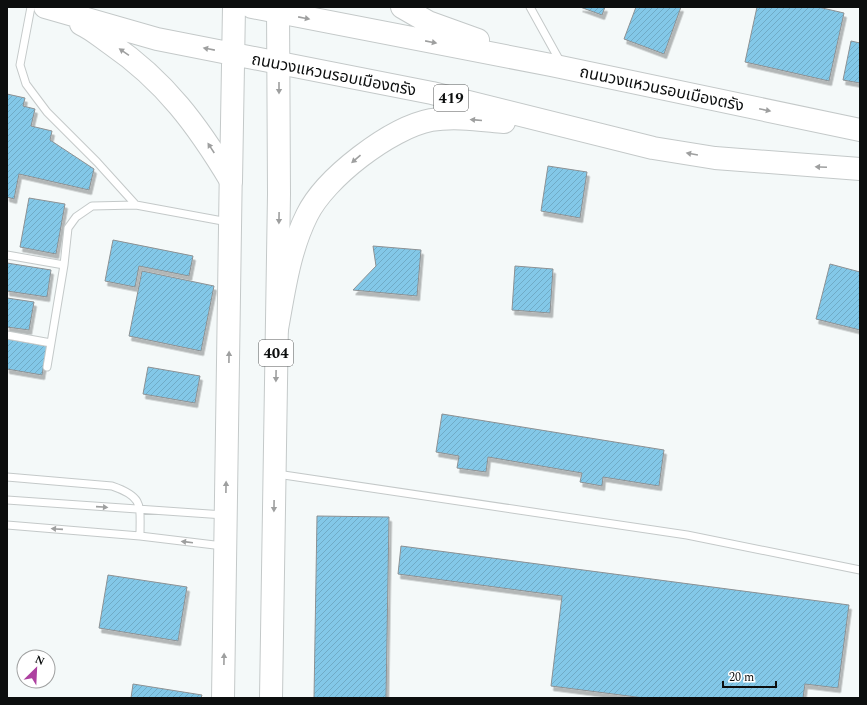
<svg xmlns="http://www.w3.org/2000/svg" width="867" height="705" font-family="Spectral,'Noto Sans Thai',serif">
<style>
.building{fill:url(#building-hatch);stroke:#8d9193;filter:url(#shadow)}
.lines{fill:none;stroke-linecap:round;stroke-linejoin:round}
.lane-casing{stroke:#c4c9c9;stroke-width:9}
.primary-casing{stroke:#c4c9c9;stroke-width:24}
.highway-casing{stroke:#c4c9c9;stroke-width:24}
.lane{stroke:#fff;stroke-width:7}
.primary{stroke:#fff;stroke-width:22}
.highway{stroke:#fff;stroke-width:22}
.oneway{fill:#9e9f9f}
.labels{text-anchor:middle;stroke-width:4;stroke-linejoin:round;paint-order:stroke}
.shield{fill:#fff;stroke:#555656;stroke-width:1}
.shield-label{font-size:15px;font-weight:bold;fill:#0c0e0e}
.street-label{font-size:16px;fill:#0c0e0e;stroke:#fff}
</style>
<defs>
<pattern id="building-hatch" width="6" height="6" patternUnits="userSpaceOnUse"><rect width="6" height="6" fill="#83c8e8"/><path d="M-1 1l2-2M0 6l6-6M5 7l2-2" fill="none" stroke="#70abc6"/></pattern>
<filter id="shadow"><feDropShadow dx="2.5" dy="4.5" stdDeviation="0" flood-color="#0004"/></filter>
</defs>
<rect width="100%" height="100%" fill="#f4f9f9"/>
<path class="building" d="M580 7H605L602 15Z
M636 7H681L664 54 624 39Z
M757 7H818L844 13 829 81 745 62Z
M851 41 860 43V83L843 80Z
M7 94 25 98 23 106 35 109 31 126 52 131 50 140 94 169 89 190 19 174 14 199 7 197Z
M548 166 587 172 580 218 541 211Z
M29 198 65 204 56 254 20 247Z
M113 240 193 256 189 276 139 266 135 287 105 281Z
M373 246 421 250 417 296 353 290 376 266Z
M7 263 51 270 47 297 7 291Z
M830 264 860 272V330L816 319Z
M515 266 553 269 550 313 512 310Z
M142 271 214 286 201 351 129 336Z
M7 298 34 302 29 330 7 327Z
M7 339 47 346 42 375 7 369Z
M148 367 200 376 195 403 143 394Z
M442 414 664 450 659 486 603 477 602 486 580 482 582 473 488 457 486 472 457 468 459 456 436 452Z
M317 516 389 517 386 698H314Z
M401 546 849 605 838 688 805 684 803 698H644L551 686 562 596 398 574Z
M108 575 187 587 178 641 99 628Z
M133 684 202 695 201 698H131Z"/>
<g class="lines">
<g class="lane-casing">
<path id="lane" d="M31 7 20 65 26 84 47 112 97 162 136 205
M530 7 561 63
M7 255 64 265
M7 335 51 343
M47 367 64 265 68 228 76 217 92 206 136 205 228 222
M277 474 687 535 860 570
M7 477 112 486C144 497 140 505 140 536
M7 500 224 515
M7 525 140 536 223 546"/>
</g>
<g class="primary-casing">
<path id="primary" d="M223 698 231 161
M271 698 279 194 278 7"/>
</g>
<g class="highway-casing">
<path id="highway" d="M45 7 157 39 432 93 653 148 715 158 860 169
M252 7 551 65 860 130
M402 7 428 22 478 40
M81 24C92 29 101 37 111 44 165 81 198 126 231 181
M231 181 234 7
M277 329C284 291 289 251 307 215 325 178 390 128 431 120 455 116 481 120 504 122"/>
</g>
<use href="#lane" class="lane"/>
<use href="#primary" class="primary"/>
<use href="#highway" class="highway"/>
</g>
<defs><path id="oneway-solid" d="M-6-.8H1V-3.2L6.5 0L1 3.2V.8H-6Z"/></defs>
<g class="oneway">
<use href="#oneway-solid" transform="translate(304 18) rotate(11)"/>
<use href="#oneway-solid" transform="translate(431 42) rotate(11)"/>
<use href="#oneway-solid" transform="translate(209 49) rotate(-169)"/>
<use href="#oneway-solid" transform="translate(124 52) rotate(-146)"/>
<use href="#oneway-solid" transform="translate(279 88) rotate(90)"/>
<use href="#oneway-solid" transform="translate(765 110) rotate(12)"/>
<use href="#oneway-solid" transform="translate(476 120) rotate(-175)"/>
<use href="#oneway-solid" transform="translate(211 148) rotate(-123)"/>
<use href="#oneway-solid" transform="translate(692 154) rotate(-170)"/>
<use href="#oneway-solid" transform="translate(356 159) rotate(139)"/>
<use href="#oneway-solid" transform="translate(821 167) rotate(-177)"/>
<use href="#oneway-solid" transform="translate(279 218) rotate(91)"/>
<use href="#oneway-solid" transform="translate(229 357) rotate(-89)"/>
<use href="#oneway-solid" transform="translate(276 376) rotate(91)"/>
<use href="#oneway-solid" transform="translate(226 487) rotate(-89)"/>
<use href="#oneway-solid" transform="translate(274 506) rotate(91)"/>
<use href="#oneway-solid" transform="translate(102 507) rotate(4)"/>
<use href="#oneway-solid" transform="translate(57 529) rotate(-176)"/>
<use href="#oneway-solid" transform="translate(187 542) rotate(-173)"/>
<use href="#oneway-solid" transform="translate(224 659) rotate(-89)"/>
</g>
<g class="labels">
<g class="shield">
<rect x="434" y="85" width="34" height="26" rx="3"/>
<rect x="259" y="340" width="34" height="26" rx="3"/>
</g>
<g class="shield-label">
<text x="451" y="103">419</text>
<text x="276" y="358">404</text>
</g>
<g class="street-label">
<text transform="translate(334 74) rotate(11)" y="6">ถนนวงแหวนรอบเมืองตรัง</text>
<text transform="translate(662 88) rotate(12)" y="6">ถนนวงแหวนรอบเมืองตรัง</text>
</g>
</g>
<rect width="867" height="705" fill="none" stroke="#0c0e0e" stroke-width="16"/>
<g transform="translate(36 669) rotate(24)"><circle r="19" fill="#ffffff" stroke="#9e9f9f"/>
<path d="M0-3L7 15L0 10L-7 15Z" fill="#ad41a0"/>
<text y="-6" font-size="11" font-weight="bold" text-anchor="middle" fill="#0c0e0e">N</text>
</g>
<path d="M723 681v6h53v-6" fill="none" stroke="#0c0e0e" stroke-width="2"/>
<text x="729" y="681" font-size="12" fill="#0c0e0e" stroke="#ffffff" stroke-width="3" paint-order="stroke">20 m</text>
</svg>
